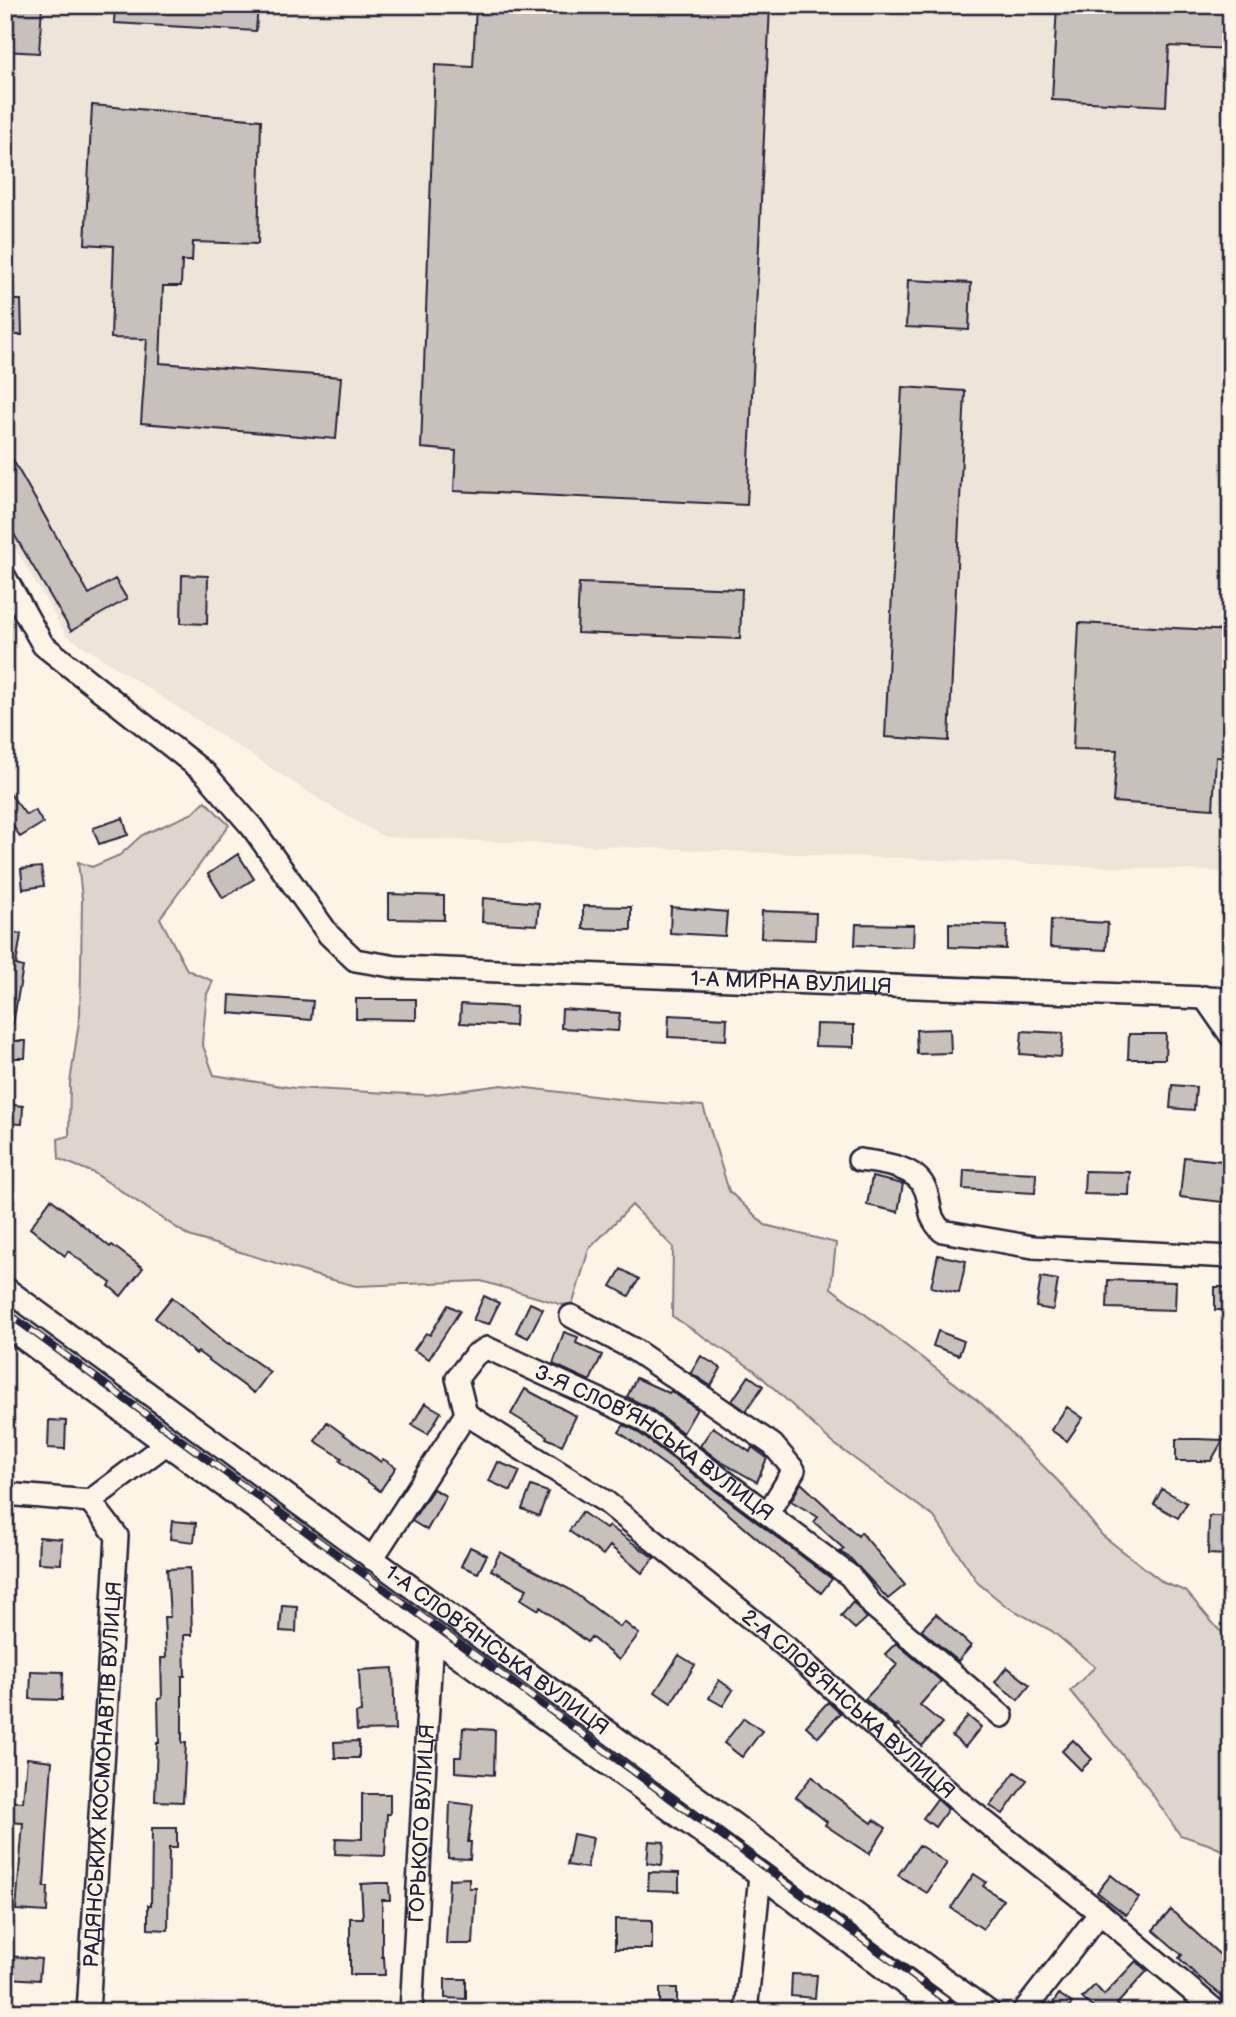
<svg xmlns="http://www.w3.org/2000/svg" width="1236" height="2017" font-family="'Balsamiq Sans',sans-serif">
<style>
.built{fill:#ece5d8}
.green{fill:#dcd6cc;stroke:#7f7c84;stroke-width:2}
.building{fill:#c6c1bb;stroke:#22223b;stroke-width:2}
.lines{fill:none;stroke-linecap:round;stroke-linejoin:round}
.minor-casing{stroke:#22223b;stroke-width:26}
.minor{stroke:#fcf5e5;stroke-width:21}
.rail-casing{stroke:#22223b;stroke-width:8}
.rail{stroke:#fcf5e5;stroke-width:5;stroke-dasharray:16;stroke-linecap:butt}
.labels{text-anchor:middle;stroke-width:5;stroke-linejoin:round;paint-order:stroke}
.street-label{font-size:21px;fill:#22223b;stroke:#fcf5e5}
</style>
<rect width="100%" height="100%" fill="#fcf5e5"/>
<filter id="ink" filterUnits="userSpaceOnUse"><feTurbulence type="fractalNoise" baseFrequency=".0143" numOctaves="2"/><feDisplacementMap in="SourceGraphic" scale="14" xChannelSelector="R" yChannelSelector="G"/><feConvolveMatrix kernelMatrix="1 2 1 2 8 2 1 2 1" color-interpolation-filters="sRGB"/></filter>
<g filter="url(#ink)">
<path class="built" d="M5 5H1231V872L384 837 330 806 66 635 5 530Z"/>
<path class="green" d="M205 801 229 825 160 918 187 970 213 981 207 994 202 1043 214 1075 294 1088 427 1095 502 1085 635 1101 703 1106 729 1191 765 1225 836 1243 831 1288 982 1404 1062 1485 1102 1535 1164 1583 1186 1591 1218 1629 1231 1639V1854L1208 1844 1180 1835 1139 1775 1070 1691 1095 1667 1052 1631 1006 1606 978 1583 934 1517 833 1443 754 1370 672 1316 673 1247 632 1205 589 1249 573 1303 563 1305 481 1281 356 1286 314 1275 189 1236 94 1173 59 1159 58 1139 69 1136 70 1083 80 1015 81 971 82 899 78 862 92 867 120 855 142 835 193 813Z"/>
<path class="building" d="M5 5H42L39 53 5 51Z
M115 5H258L256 31 114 23Z
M476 5H770L747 505 454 491 456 451 421 448 435 65 473 67Z
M1057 5H1231V49L1169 46 1166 106 1052 100Z
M92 105 261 120 258 244 193 242 192 261H182L181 286H163L160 363 341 377 336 439 141 423 147 339 111 338 114 246 85 244Z
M908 280 971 283 969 330 906 327Z
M5 300H21L22 335H5Z
M902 387 965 391 949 741 885 737Z
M5 446 89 594 115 579 127 599 71 631 5 519Z
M182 575 208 576 207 624 181 623Z
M579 583 742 589 740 639 577 633Z
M1079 623 1231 631V758L1216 757 1213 809 1113 802 1117 750 1073 749Z
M5 787 26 815 35 810 43 823 20 837 5 813Z
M123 818 128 835 99 844 93 828Z
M238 854 254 879 223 898 208 874Z
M41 867 44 886 23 889 21 869Z
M389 894 444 896V920L389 919Z
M483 898 539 903 537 925 482 922Z
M583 906 631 907V930L583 929Z
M671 907 727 912 725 936 670 933Z
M762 911 816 913 815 940 761 938Z
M1051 920 1108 923 1106 950 1050 947Z
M949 923 1007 925 1006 949 949 947Z
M856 924 914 925 913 947 855 945Z
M5 932 21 934 16 965 23 967 13 1024H5Z
M230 995 313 1001 311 1020 229 1013Z
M356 999H416V1020L356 1019Z
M461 1004 516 1007 515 1026 460 1023Z
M562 1009 620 1013 618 1031 561 1028Z
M669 1015 727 1018 726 1040 668 1037Z
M816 1024 854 1025V1047L815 1046Z
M950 1029 951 1053 917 1054 916 1030Z
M1022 1031 1063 1033 1061 1057 1020 1054Z
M1129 1034H1166L1165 1059H1128Z
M5 1041H26L25 1058H5Z
M1172 1085 1196 1087 1194 1110 1170 1108Z
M5 1104 23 1106 22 1124 5 1123Z
M1184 1157 1231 1162V1203L1180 1197Z
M964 1170 1036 1173 1035 1193 963 1189Z
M1085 1171 1130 1172 1129 1195 1084 1194Z
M872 1177 903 1184 898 1212 867 1205Z
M51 1199 110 1247 112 1245 143 1268 121 1296 109 1286 111 1283 92 1269 68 1251 65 1256 30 1228Z
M938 1255 966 1261 959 1293 931 1287Z
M621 1269 639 1279 629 1296 611 1286Z
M1041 1277 1058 1280 1053 1310 1036 1307Z
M1108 1280 1176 1282 1175 1310 1107 1308Z
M1215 1287H1231V1310H1215Z
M484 1296 499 1303 489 1324 473 1320Z
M172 1297 228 1344 229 1343 270 1372 254 1393 198 1352 196 1354 155 1318Z
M530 1303 543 1309 528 1338 516 1332Z
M448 1305 460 1311 429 1359 414 1350 426 1333 430 1335Z
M938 1331 964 1341 959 1355 933 1346Z
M564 1332 578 1337 576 1343 602 1355 590 1381 553 1364Z
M701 1356 721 1368 711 1386 691 1373Z
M749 1376 763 1386 746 1411 732 1401Z
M636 1378 669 1393 671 1391 697 1409 683 1433 650 1408 627 1397Z
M525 1389 576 1416 562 1445 546 1438 547 1436 511 1414Z
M425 1403 441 1412 428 1434 412 1425Z
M1067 1407 1083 1418 1067 1441 1051 1430Z
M49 1420 66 1421 65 1449 48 1448Z
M327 1422 381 1462 383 1459 396 1467 380 1491 340 1461 342 1458 315 1441Z
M624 1425 635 1430 832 1579 821 1593 704 1493 619 1432Z
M713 1427 750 1452 752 1447 767 1458 757 1482 718 1460 700 1446Z
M1176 1439H1197L1223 1440 1211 1461H1176Z
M498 1462 520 1471 511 1491 489 1481Z
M801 1483 858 1536 861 1532 905 1585 888 1599 850 1558 840 1552 844 1549 814 1522 818 1517 791 1501Z
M531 1486 548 1492 539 1516 522 1509Z
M433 1489 446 1496 427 1530 412 1521Z
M1162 1489 1187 1503 1178 1518 1154 1504Z
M582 1512 606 1529 609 1526 654 1558 642 1573 610 1546 603 1555 569 1531Z
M1209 1516H1228L1227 1555 1208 1554Z
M172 1521 196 1523 194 1542 170 1539Z
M39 1537 62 1539 61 1564 38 1563Z
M470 1547 487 1555 478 1573 461 1566Z
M500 1552 569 1589 620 1627 624 1622 639 1634 619 1660 591 1637 587 1642 540 1607 539 1610 521 1599 527 1589 491 1570Z
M190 1568 192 1635H184L185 1676H182V1743H186L183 1802 155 1801 157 1743H159L158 1699 162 1698 161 1658H166L164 1617H170L167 1569Z
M853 1602 867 1618 855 1629 841 1616Z
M282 1605 297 1606 296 1632 280 1631Z
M936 1614 971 1646 958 1661 921 1630Z
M896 1643 941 1681 920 1705 942 1723 922 1746 898 1725 896 1727 865 1699 897 1665 885 1654Z
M679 1655 695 1665 671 1703 655 1692Z
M1007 1667 1030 1685 1018 1700 995 1682Z
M393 1668 395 1730 357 1731 356 1713 361 1712 359 1670Z
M31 1671 63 1672 62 1700 30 1699Z
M719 1680 733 1690 723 1706 709 1698Z
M828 1702 840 1713 818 1737 806 1726Z
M968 1716 981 1727 965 1747 952 1736Z
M744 1718 762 1731 742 1757 724 1743Z
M463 1728 495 1730 494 1775 455 1772V1757H461Z
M1073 1740 1092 1759 1081 1770 1062 1751Z
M359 1741V1758H335L334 1742Z
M27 1758 52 1761 44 1887H48L47 1912 16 1910 23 1823 5 1822V1801L23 1802Z
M1015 1772 1027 1780 1003 1814 990 1806Z
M812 1776 824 1788 872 1823 874 1820 886 1828 869 1854 825 1825 827 1822 796 1797Z
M362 1794H390V1814H387L385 1856 335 1854 336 1838 362 1839Z
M937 1799 948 1809 935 1827 923 1818Z
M450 1802 473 1805 468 1842H471L470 1859 448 1858Z
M152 1828H177V1848H169L168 1930 148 1929V1905H151Z
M573 1834 593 1838 587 1868 567 1865Z
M649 1841 664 1842 662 1865 647 1863Z
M919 1845 947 1863 927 1893 898 1875Z
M649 1872 679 1873V1891L648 1890Z
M974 1874 986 1882 983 1886 1003 1900 983 1929 951 1908Z
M1111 1875 1139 1898 1126 1915 1097 1892Z
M469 1878V1888H476L473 1944H446L449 1879Z
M377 1883H389L390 1900H382V1957H384L385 1975H350V1918H363L361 1884Z
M1171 1910 1231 1965V2003L1195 1974 1179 1958 1182 1955 1153 1930Z
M615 1919 652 1920V1949H615Z
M9 1956 41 1959 39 1980 8 1978Z
M1136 1961 1147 1971 1117 2004 1126 2012H1098L1082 1998 1095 1985 1104 1995Z
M792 1974 817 1975 815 1998 791 1996Z
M445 1979H466V1999L445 1998Z
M660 1988H677V2003H660Z
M1059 1994 1072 2003 1066 2012H1047Z"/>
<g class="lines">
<g class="minor-casing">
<g id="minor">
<path id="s1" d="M5 577 43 645 205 773 252 827 329 935 355 960 397 967 1231 999"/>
<path d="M1204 997 1231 1036"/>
<path d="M859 1160C881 1163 918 1166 926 1191 932 1208 927 1216 942 1231L1033 1247 1231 1257"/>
<path id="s2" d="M5 1288 989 2012"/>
<path d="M571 1316 633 1349 773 1445 794 1470 768 1513"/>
<path d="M5 1325 166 1444"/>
<path id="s3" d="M466 1414 606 1502 786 1647 961 1803 1100 1913 1217 2012"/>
<path d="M5 1494 90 1501"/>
<path d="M90 1501 166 1444 760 1875 942 2012"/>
<path id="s4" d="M372 1559 466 1414 457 1378 475 1355 487 1348 642 1419 850 1576 873 1606 1002 1716"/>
<path id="s5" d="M88 2012 117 1536 90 1501"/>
<path id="s6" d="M411 2012 432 1636"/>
<path d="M746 2012 760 1875"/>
<path d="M1023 2012 1100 1913"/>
</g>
</g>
<use href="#minor" class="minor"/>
<g class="rail-casing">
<path id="rail" d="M5 1311 962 2012"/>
</g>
<use href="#rail" class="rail"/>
</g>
</g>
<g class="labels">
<g class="street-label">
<text dy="7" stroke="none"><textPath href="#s1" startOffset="962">1-А МИРНА ВУЛИЦЯ</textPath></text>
<text dy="7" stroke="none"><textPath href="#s4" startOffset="446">3-Я СЛОВ’ЯНСЬКА ВУЛИЦЯ</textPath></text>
<text dy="7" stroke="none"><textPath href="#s2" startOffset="611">1-А СЛОВ’ЯНСЬКА ВУЛИЦЯ</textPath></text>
<text dy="7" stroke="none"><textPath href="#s3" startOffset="481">2-А СЛОВ’ЯНСЬКА ВУЛИЦЯ</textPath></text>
<text dy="7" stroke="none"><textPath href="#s5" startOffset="238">РАДЯНСЬКИХ КОСМОНАВТІВ ВУЛИЦЯ</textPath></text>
<text dy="7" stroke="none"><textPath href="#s6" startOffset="189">ГОРЬКОГО ВУЛИЦЯ</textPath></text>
</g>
</g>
<rect width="1236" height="2017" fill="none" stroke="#fcf5e5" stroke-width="28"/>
<rect x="14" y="14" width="1208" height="1989" fill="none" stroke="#22223b" stroke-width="2.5" filter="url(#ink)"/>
</svg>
